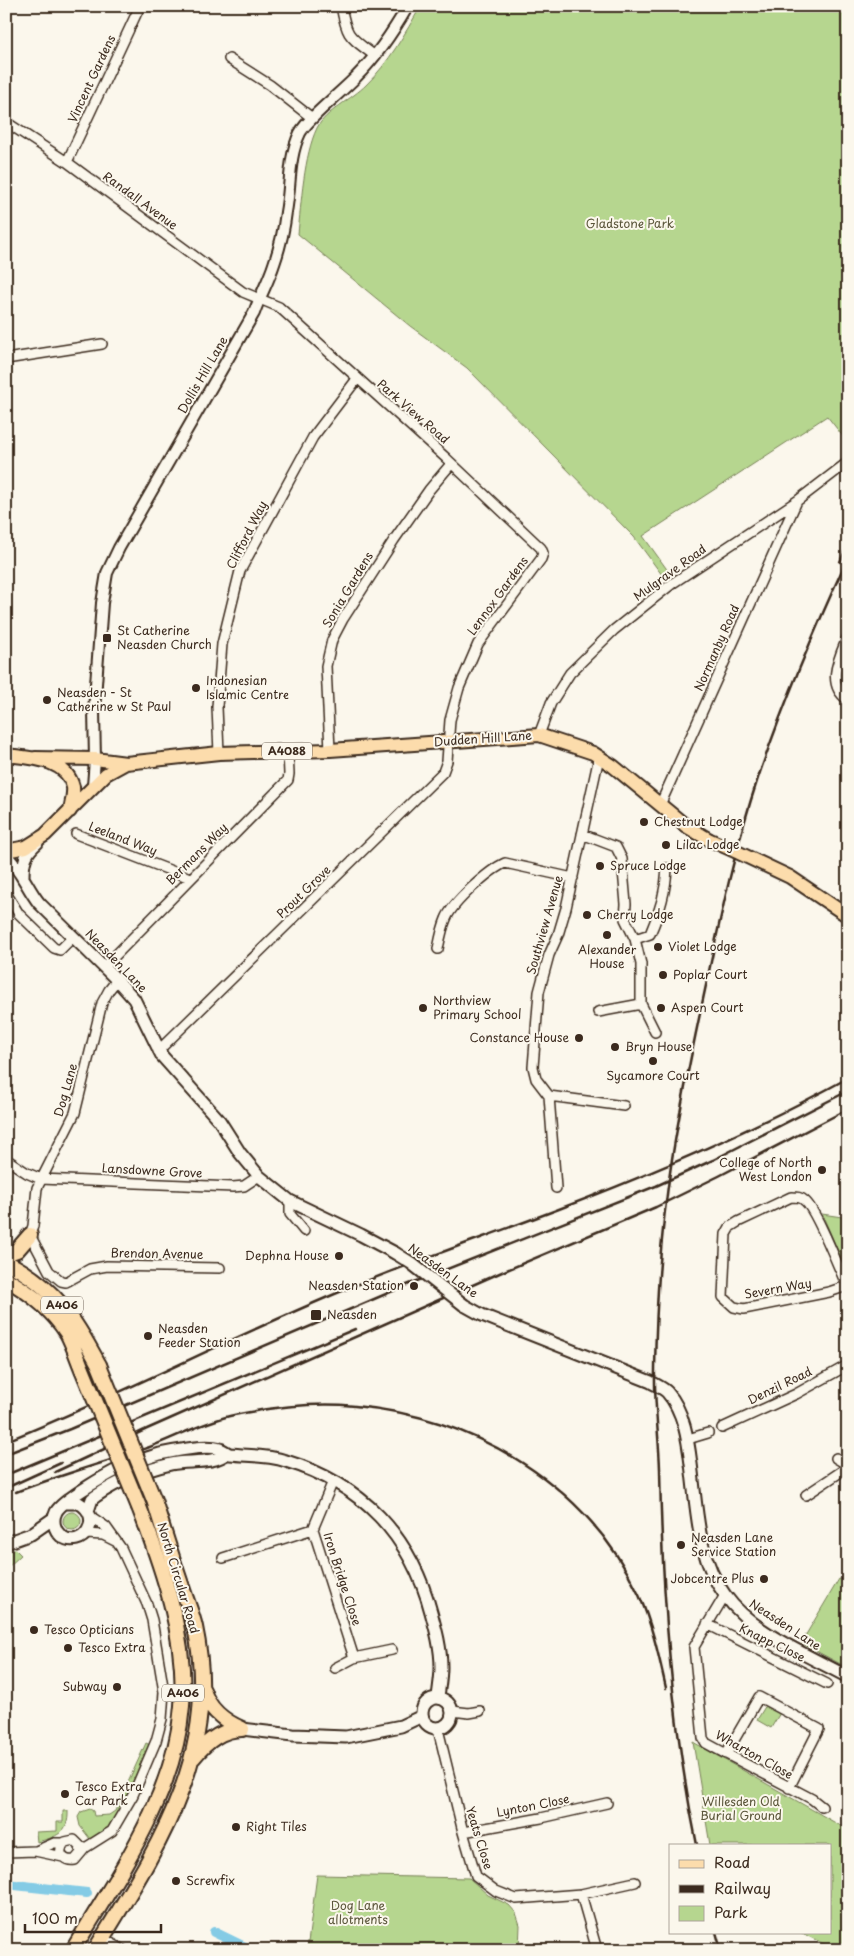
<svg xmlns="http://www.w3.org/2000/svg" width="854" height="1956" font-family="'Playpen Sans',sans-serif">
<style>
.green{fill:#b6d68f;stroke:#788056}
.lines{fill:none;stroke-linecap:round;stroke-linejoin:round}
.canal{stroke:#84cbe5;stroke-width:10}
.minor-casing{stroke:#3b2a1e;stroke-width:12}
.tertiary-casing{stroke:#3b2a1e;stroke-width:14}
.secondary-casing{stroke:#3b2a1e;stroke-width:15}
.primary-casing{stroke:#3b2a1e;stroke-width:16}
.trunk-casing{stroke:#3b2a1e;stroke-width:18}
.minor{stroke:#fbf7ec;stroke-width:9}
.tertiary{stroke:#fbf7ec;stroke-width:10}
.secondary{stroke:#fbf7ec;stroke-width:11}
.primary{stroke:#fcdcac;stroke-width:12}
.trunk{stroke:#fcdcac;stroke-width:14}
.rail{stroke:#3b2a1e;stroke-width:2.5}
.secondary-bridge-casing{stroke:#3b2a1e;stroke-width:15;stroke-linecap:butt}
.primary-bridge-casing{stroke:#3b2a1e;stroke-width:16;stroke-linecap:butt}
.trunk-bridge-casing{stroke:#3b2a1e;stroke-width:18;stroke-linecap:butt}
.secondary-bridge{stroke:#fbf7ec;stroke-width:11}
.primary-bridge{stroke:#fcdcac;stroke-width:12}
.trunk-bridge{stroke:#fcdcac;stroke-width:14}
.poi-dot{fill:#3b2a1e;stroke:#fbf7ec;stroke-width:2}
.labels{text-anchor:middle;stroke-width:4;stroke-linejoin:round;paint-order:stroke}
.shield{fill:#fbf7ec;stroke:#75685c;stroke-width:1}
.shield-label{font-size:11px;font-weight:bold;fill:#3b2a1e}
.street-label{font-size:12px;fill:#3b2a1e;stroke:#fbf7ec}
.park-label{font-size:12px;fill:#5a553a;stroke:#fbf7ec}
.poi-label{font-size:12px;fill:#3b2a1e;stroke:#fbf7ec;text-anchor:start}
</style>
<rect width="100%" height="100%" fill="#fbf7ec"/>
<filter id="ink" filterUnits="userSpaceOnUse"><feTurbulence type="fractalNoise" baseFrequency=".02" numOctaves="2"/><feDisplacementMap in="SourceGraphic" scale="10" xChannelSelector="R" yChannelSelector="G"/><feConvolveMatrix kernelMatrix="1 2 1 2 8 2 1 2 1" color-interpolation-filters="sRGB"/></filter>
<g filter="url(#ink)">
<path class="green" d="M421 6H848V443L827 416 643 536 671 575 665 579 634 537 467 368 410 326 298 234C301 204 304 155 317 128 325 112 353 98 366 85 389 63 405 33 421 6Z
M822 1214 842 1217 848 1228V1274Z
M63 1521a9 9 0 1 1 18 0a9 9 0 1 1-18 0Z
M15 1549 21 1555 6 1569V1553Z
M839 1579 848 1581V1668L801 1643Z
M766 1705 780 1713 771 1728 757 1720Z
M693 1742 848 1830V1950H836L800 1932H830V1845H710Z
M146 1743 150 1745C141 1767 124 1814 107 1829 102 1834 96 1836 90 1839L80 1826 78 1817 81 1812 90 1809 93 1811 94 1816 109 1815 115 1811Z
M63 1811H68C69 1833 56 1837 37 1842L36 1832 57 1831V1822H63Z
M317 1875 469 1878 488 1895 509 1905 516 1913 520 1925 519 1950H307Z"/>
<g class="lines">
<path class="canal" d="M6 1884 87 1893
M214 1932 251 1950"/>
<g class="minor-casing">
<path id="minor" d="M341 6C347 38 349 36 375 56
M229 59 270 85 312 118
M6 122 67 162 243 292 279 307 446 458 541 548 543 553 541 559 478 644 459 688 450 720 447 761 443 772 158 1051
M67 162 140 6
M6 359 102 344
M848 636C839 658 825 684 848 700
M539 735 551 703 570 673 614 630 673 583 797 501 848 462
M330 750 326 666 332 640 343 619 394 540 429 490 451 464
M219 753 217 707 222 644 240 571 313 437 357 379
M660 805 797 501
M76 834 190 878
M582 834 616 847 622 859 626 904 625 919 635 939 641 964V1004L655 1032
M6 893 19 914 54 948 60 950 73 937
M635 939 650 934C659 914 666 890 667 868
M438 949C440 939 442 928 446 919 452 903 489 870 505 863L573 878
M104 967 288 780 289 774 288 751
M117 980 109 990 102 1003 75 1113 37 1188 33 1226 30 1235 49 1271 61 1281 66 1282 90 1269 107 1266 220 1268
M598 1012 641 1004
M549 1096 624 1106
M6 1159 27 1173 41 1179 233 1187 244 1186 259 1176
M556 1188 549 1096 536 1079 533 1067 539 992 549 955 558 935 566 908 599 757
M290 1201V1214L304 1231
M847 1286 829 1292 744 1309 734 1307 723 1297 726 1234 730 1227 738 1222 791 1197C797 1197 801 1197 805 1201 817 1211 839 1269 847 1286L848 1287
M722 1428 796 1394 848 1365
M688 1439 708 1433
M836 1458 848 1465
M333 1481 313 1529 354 1658 392 1650
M806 1495 848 1467
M86 1534 103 1535 115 1541
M223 1558 313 1529
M725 1595 694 1647 703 1738 706 1743 717 1749 812 1799 822 1807
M707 1624 827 1684
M335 1668 354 1658
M452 1711 469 1713 480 1711
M438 1729 463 1832 476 1876 496 1891 516 1899 581 1894 597 1950
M726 1754 759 1697 819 1729 789 1788
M463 1832 541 1818 607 1803
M36 1851 54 1843H64
M6 1852 35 1851 63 1857
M81 1853 80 1846 74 1840 65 1842C56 1852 63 1862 75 1860L85 1848 112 1831 133 1795 156 1741 162 1719 164 1692 152 1620 147 1604 121 1548 106 1527 90 1516
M581 1894 635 1882
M102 1938 123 1950"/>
</g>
<g class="tertiary-casing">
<path id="tertiary" d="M93 786 95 759 94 711 102 603 107 573 119 548 254 313C260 296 269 280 274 264 280 247 284 229 286 212 291 186 288 158 300 133 308 118 343 91 356 77 377 56 393 32 408 6"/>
</g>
<g class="secondary-casing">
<path id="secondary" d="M6 856C21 869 27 888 39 903L117 980 134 999 162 1056 219 1120 240 1153 259 1176 290 1201 361 1235 395 1253
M23 877C23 862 25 853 37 843
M464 1305 482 1315 651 1382C656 1385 663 1388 667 1392 684 1411 688 1440 691 1464 697 1508 697 1558 725 1595 752 1633 808 1655 848 1677
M65 1503H79C105 1518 82 1551 61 1536 54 1530 52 1520 56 1512 62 1500 114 1470 128 1465 138 1461 150 1457 160 1454 175 1451 206 1444 220 1449 224 1450 226 1453 230 1454 249 1456 268 1455 286 1461 362 1484 411 1536 431 1612 436 1630 441 1648 441 1667 441 1677 439 1688 438 1697
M88 1511 92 1499 96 1496C118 1481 145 1470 171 1464 189 1460 213 1465 227 1453
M6 1543 31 1534 54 1518
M422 1713a15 15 0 1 1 30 0a15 15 0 1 1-30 0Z
M242 1729 293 1735 346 1737 401 1726 422 1716"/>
</g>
<g class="primary-casing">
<path id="primary" d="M6 755C30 758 66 758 73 787 74 794 71 804 70 811
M35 758 95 759 126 763 219 753 330 750 539 735 593 753 613 766 686 826 708 839
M6 851 26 847 45 835 106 774 126 763
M737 852 790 877 848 916"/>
</g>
<g class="trunk-casing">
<path id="trunk" d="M6 1254 17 1250 30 1235
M6 1262C55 1287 74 1318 99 1365
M6 1279C29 1292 52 1310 67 1333 73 1344 77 1357 82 1369
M203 1690C209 1710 224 1721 242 1729
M193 1758C205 1743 222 1729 242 1729
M73 1950C118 1874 175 1796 182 1706 187 1638 163 1569 139 1507
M95 1950C158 1847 222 1753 195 1627 192 1613 186 1600 182 1587 172 1558 163 1529 154 1500"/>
</g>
<use href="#minor" class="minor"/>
<use href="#tertiary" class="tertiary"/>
<use href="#secondary" class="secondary"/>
<use href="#primary" class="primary"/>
<use href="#trunk" class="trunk"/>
<path class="rail" d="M840 562 848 544
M6 1441C122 1395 232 1336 347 1289 417 1260 488 1236 559 1209 657 1172 755 1129 848 1078
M6 1454 70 1429 407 1285 656 1186 713 1160 848 1091
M55 1472 147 1429 502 1272 656 1207 719 1176 848 1109
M6 1475 355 1329
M6 1488 61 1463
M16 1492C59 1475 104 1463 147 1448 176 1437 203 1422 234 1415 273 1407 316 1402 355 1406 475 1417 587 1484 639 1595 652 1624 659 1657 666 1688
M697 1845C671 1721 662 1595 660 1469 659 1436 654 1403 655 1370 656 1300 661 1229 672 1159 681 1102 693 1046 705 990 720 919 735 847 758 778 784 702 815 629 848 557
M716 1932 721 1950"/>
<g class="secondary-bridge-casing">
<path id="secondary-bridge" d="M395 1253 411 1263 464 1305"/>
</g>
<g class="primary-bridge-casing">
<path id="primary-bridge" d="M708 839 737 852"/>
</g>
<g class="trunk-bridge-casing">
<path id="trunk-bridge" d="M99 1365 154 1500
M82 1369 139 1507"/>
</g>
<use href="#secondary-bridge" class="secondary-bridge"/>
<use href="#primary-bridge" class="primary-bridge"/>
<use href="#trunk-bridge" class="trunk-bridge"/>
</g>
</g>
<g class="poi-dot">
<rect x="102" y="633" width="10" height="10" rx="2.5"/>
<circle cx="196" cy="688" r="5"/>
<circle cx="47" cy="700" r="5"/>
<circle cx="644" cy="822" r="5"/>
<circle cx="666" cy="845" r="5"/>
<circle cx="600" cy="866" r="5"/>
<circle cx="587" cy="915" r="5"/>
<circle cx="607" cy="935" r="5"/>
<circle cx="658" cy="947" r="5"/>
<circle cx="663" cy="975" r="5"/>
<circle cx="423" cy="1008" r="5"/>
<circle cx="661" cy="1008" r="5"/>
<circle cx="579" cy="1038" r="5"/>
<circle cx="615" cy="1047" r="5"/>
<circle cx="653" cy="1061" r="5"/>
<circle cx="822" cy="1170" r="5"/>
<circle cx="339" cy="1256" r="5"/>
<circle cx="414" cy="1286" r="5"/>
<rect x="310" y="1309" width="12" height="12" rx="2.5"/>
<circle cx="148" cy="1336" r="5"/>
<circle cx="681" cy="1545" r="5"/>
<circle cx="764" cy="1579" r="5"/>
<circle cx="34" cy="1630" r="5"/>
<circle cx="68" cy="1648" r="5"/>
<circle cx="117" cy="1687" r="5"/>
<circle cx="65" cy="1794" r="5"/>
<circle cx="236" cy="1827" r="5"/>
<circle cx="176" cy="1881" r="5"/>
</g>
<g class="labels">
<g class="shield">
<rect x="262" y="742.5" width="50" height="17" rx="4"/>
<rect x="41" y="1296.5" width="42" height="17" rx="4"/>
<rect x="162" y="1684.5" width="42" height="17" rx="4"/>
</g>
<g class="shield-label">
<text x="287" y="755">A4088</text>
<text x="62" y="1309">A406</text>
<text x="183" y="1697">A406</text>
</g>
<g class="street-label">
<text transform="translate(92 79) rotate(-65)" y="4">Vincent Gardens</text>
<text transform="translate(140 201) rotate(36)" y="4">Randall Avenue</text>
<text transform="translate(203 375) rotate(-60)" y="4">Dollis Hill Lane</text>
<text transform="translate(413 412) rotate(41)" y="4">Park View Road</text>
<text transform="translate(247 535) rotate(-63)" y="4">Clifford Way</text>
<text transform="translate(670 573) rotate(-36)" y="4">Mulgrave Road</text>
<text transform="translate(348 590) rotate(-59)" y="4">Sonia Gardens</text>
<text transform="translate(498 596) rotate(-54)" y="4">Lennox Gardens</text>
<text transform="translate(717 648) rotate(-66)" y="4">Normanby Road</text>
<text transform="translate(483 739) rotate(-4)" y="4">Dudden Hill Lane</text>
<text transform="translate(123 839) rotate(21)" y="4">Leeland Way</text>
<text transform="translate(197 854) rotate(-45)" y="4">Bermans Way</text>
<text transform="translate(304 892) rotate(-44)" y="4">Prout Grove</text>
<text transform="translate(545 925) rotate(-74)" y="4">Southview Avenue</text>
<text transform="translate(116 961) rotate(46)" y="4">Neasden Lane</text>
<text transform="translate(66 1090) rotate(-74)" y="4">Dog Lane</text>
<text transform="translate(152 1171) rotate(3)" y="4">Lansdowne Grove</text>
<text transform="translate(157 1254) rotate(1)" y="4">Brendon Avenue</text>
<text transform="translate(443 1271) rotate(36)" y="4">Neasden Lane</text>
<text transform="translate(778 1289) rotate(-10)" y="4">Severn Way</text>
<text transform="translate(780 1386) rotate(-26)" y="4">Denzil Road</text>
<text transform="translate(178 1578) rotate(73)" y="4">North Circular Road</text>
<text transform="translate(342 1579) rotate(72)" y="4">Iron Bridge Close</text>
<text transform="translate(785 1625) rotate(33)" y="4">Neasden Lane</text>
<text transform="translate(772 1643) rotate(26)" y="4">Knapp Close</text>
<text transform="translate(754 1755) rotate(29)" y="4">Wharton Close</text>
<text transform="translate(533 1806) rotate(-11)" y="4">Lynton Close</text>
<text transform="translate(479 1838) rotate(73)" y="4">Yeats Close</text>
</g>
<g class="park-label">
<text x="630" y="228">Gladstone Park</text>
<text x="741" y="1806">Willesden Old<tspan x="741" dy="14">Burial Ground</tspan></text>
<text x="358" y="1910">Dog Lane<tspan x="358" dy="14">allotments</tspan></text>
</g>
<g class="poi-label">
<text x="117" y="635">St Catherine<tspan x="117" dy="14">Neasden Church</tspan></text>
<text x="206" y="685">Indonesian<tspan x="206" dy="14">Islamic Centre</tspan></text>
<text x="57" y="697">Neasden - St<tspan x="57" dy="14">Catherine w St Paul</tspan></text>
<text x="654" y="826">Chestnut Lodge</text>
<text x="676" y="849">Lilac Lodge</text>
<text x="610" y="870">Spruce Lodge</text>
<text x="597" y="919">Cherry Lodge</text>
<text x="668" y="951">Violet Lodge</text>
<text x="607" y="954" text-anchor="middle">Alexander<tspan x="607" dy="14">House</tspan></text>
<text x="673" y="979">Poplar Court</text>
<text x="433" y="1005">Northview<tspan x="433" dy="14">Primary School</tspan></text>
<text x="671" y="1012">Aspen Court</text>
<text x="569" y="1042" text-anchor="end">Constance House</text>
<text x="625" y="1051">Bryn House</text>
<text x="653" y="1080" text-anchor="middle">Sycamore Court</text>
<text x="812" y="1167" text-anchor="end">College of North<tspan x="812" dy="14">West London</tspan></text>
<text x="329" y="1260" text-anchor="end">Dephna House</text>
<text x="404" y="1290" text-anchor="end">Neasden Station</text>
<text x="327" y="1319">Neasden</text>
<text x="158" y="1333">Neasden<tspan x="158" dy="14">Feeder Station</tspan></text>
<text x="691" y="1542">Neasden Lane<tspan x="691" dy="14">Service Station</tspan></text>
<text x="754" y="1583" text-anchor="end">Jobcentre Plus</text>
<text x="44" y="1634">Tesco Opticians</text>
<text x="78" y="1652">Tesco Extra</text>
<text x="107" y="1691" text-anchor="end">Subway</text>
<text x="75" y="1791">Tesco Extra<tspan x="75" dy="14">Car Park</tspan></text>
<text x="246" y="1831">Right Tiles</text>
<text x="186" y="1885">Screwfix</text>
</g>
</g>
<rect width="854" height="1956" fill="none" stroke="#fbf7ec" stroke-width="25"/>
<rect x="12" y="12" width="829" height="1931" fill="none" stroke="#3b2a1e" stroke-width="2" filter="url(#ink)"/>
<rect x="669" y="1844" width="162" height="90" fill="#fbf7ec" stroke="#aea59a"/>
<rect x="679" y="1860" width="25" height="8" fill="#fcdcac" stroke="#aea59a"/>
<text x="714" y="1868" font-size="15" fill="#3b2a1e">Road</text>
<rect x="679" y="1885" width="25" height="8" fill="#3b2a1e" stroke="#aea59a"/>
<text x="714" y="1894" font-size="15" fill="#3b2a1e">Railway</text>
<rect x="679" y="1906" width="25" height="15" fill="#b6d68f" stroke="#aea59a"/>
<text x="714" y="1918" font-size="15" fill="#3b2a1e">Park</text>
<path d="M25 1924v8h136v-8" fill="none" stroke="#3b2a1e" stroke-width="2.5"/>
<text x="32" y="1924" font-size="15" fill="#3b2a1e" stroke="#fbf7ec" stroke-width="4" paint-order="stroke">100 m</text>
</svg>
